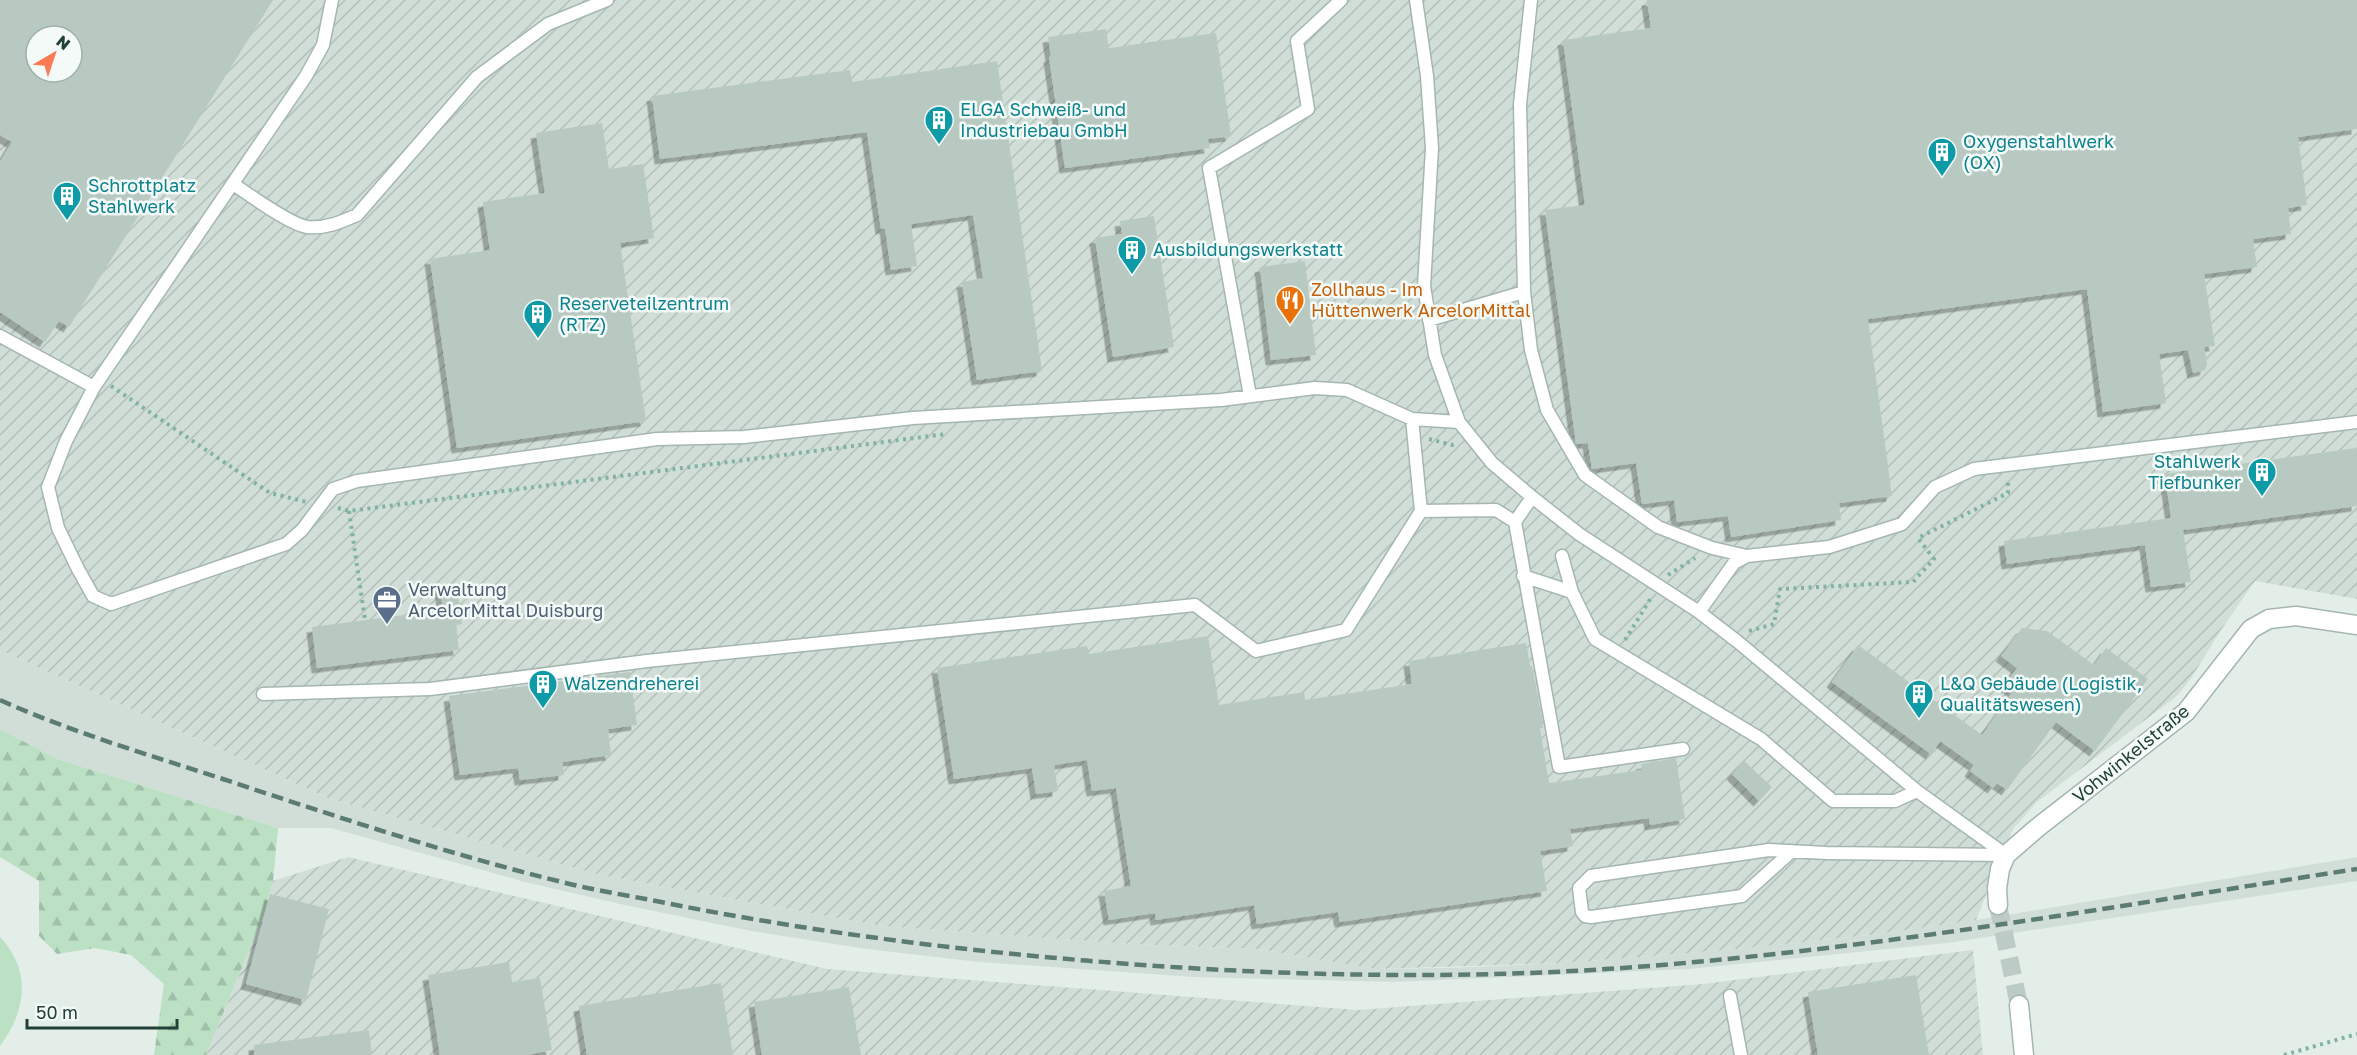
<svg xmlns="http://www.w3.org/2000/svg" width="2357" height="1055" font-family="'Golos Text',sans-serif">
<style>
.built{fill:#d1ded8}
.industrial{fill:url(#industrial-furrows);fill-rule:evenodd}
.forest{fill:url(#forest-firs)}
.pitch{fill:#bbe0c4}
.building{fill:#b8c9c2;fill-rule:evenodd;filter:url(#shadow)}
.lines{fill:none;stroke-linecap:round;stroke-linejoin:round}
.street-tunnel{stroke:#bccbc5;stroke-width:18;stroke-dasharray:18 9;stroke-linecap:butt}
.lane-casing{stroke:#a5b6b0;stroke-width:15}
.street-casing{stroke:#a5b6b0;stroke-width:21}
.path{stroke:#81b3a3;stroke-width:4;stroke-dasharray:3 4.5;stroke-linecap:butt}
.lane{stroke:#fff;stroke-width:12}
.street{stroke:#fff;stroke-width:18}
.rail{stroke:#5c7c73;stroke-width:4.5;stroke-dasharray:12 6;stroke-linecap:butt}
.labels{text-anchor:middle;stroke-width:5;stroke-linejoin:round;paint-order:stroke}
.culture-label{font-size:18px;fill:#0d838f;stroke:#f4faf7;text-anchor:start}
.food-label{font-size:18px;fill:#c56008;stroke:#f4faf7;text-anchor:start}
.service-label{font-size:18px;fill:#4e5e75;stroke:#f4faf7;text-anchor:start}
.street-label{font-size:18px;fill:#214037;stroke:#f4faf7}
</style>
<defs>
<pattern id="industrial-furrows" width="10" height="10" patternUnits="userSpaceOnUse" patternTransform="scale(1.5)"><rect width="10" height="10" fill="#d1ded8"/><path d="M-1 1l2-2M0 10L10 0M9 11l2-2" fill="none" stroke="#b3c0ba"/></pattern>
<pattern id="forest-firs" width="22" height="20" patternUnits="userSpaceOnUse" patternTransform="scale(1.5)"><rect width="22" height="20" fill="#bbe0c4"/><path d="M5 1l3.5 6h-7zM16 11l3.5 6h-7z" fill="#a0c1a9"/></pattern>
<filter id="shadow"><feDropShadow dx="-5.5" dy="5.5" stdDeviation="0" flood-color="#0004"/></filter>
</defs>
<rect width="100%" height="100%" fill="#e3eee9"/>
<path class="built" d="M0 650 328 798 600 875 882 926 1132 944 1259 949 1376 969 1446 968 1565 963 1737 949 1870 935 1976 920 2357 857V881L1947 943 1689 969 1394 982 1193 977 979 962 867 949 751 931 620 904 525 882 331 828H278L57 759 0 729Z"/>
<path class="industrial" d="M0 0H2357V599L2255 581 2221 630 2192 677 2177 696 2037 802 2013 829 1976 920 1870 935 1737 949 1565 963 1376 969 1259 949 1132 944 882 926 600 875 328 798 0 650ZM36 36H72V72H36Z
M348 857 827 969 1358 1010 1703 984 1973 950 1983 1055H206L264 915 273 881Z"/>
<path class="forest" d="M0 729 57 759 278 828 273 881 264 914 206 1055H154L164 984 131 955 95 948 57 954 39 936V881L0 857Z"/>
<path class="pitch" d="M0 937C32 971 26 1011 0 1046Z"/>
<path class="building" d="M0 0H273L69 327 59 321 45 342 0 312V162L12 142 0 135ZM36 36H72V72H36Z
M1647 0H2357V129L2298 137 2307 205 2288 208 2291 234 2253 239 2257 267 2204 274 2215 346 2204 347 2207 364 2205 370 2193 373 2188 350 2159 354 2166 403 2103 412 2087 289 1868 319 1892 496 1839 503 1841 520 1731 537 1728 516 1677 522 1674 500 1642 504 1636 463 1592 469 1588 443 1576 444 1545 210 1585 205 1563 40 1651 28Z
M1106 29 1109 48 1216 33 1231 136 1208 139 1210 148 1065 168 1049 57 1051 56 1048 37Z
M997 61 1042 371 977 380 962 282 983 278 973 215 911 224 917 266 891 270 885 228 881 229 867 132 660 159 652 96 850 70 852 82Z
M602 123 609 169 643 164 654 238 620 243 646 421 457 448 430 259 490 250 483 202 545 193 536 133Z
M1154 216 1174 347 1113 357 1095 238 1122 234 1120 221Z
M1305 261 1316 355 1271 360 1260 267Z
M2357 448V506L2183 530 2191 582 2151 587 2145 545 2007 564 2004 541 2171 518 2165 474Z
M457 585 462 624 456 625 459 650 317 668 312 627 443 610 440 587Z
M2022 628 2047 631 2094 665 2106 648 2148 679 2095 751 2056 722 2007 790 1997 783 1993 788 1970 771 1974 765 1940 741 1931 754 1832 682 1858 645 1982 735 2013 691 2004 685 2017 668 2001 656Z
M1208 636 1219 705 1304 692 1305 700 1412 684 1409 661 1526 643 1530 666H1532L1542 717 1543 728H1540L1549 783 1642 770 1641 764 1676 758 1685 819 1650 825 1649 818 1570 829 1573 846 1540 851 1547 891 1340 922 1338 912 1257 924 1254 905 1156 920 1155 913 1109 920 1104 891 1131 886 1116 788 1092 791 1087 760 1054 765 1058 791 1036 794 1032 768 954 779 937 668 1087 646 1089 654Z
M630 672 637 725 608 729 611 755 562 762 564 775 520 780 518 768 460 775 449 696Z
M1744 761 1772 787 1759 801 1732 774Z
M270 894 329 909 306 1000 246 984Z
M509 962 512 982 540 978 552 1050 527 1055H440L428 975Z
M1916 975 1929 1055H1818L1808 992Z
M721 983 733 1055H587L579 1006Z
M849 987 861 1055H762L754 1002Z
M369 1030 372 1055H254V1045Z"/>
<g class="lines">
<path class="street-tunnel" d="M1998 905 2019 1005"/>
<g class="lane-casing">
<path id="lane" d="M332 0 323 45 306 76 94 387 66 441 48 487 58 528 78 569 93 596 111 604 286 544 302 530 333 489 357 481 657 439 744 437 913 418 1221 400 1315 388 1347 390 1412 419 1459 422
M1416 0 1427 76 1432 148 1424 286 1435 355 1459 422 1492 463 1532 497 1579 534 1699 612 1738 642 1917 791 2006 855
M233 184C250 195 289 224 307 227 325 229 341 222 357 215L477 77 548 24 607 0
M1524 292 1531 350 1547 410 1585 475 1658 527 1712 548 1747 556 1829 547 1902 524 1935 487 1974 469 2357 422
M1429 320 1524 292 1520 104 1531 0
M0 336 94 387
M1250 396 1209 168 1308 109 1297 41 1341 0
M1532 497 1515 522 1559 767 1683 749
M1421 511 1496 510 1515 522
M1562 556 1572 592 1595 639 1761 739 1833 801H1895L1917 791
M1523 576 1572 592
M1699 612 1734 563 1747 556
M263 694 430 689 647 661 1195 605 1256 651 1346 630 1421 511 1412 419
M1792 851 1742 896 1591 917 1585 916 1582 912 1579 888 1591 876 1769 850 1827 853 2006 855
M1730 996 1741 1055"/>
</g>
<g class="street-casing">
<path id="street" d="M1998 905 1997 888 2000 869 2006 855 2037 828 2186 712 2251 629 2269 619 2296 616 2357 625
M2019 1005 2024 1055"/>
</g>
<path class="path" d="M111 386 270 493 307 502
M1429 439 1452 445 1456 443
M338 508 349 511 946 434
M349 511 365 620
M1668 575 1695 558
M1749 631 1774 624 1780 589 1913 582 1934 559 1918 538 2008 493V481
M1625 640 1651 598
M2284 1055 2357 1034"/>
<use href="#lane" class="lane"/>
<use href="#street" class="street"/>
<path class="rail" d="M0 700C80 736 167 760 250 788 353 822 456 856 562 882 593 890 625 895 656 901 775 925 894 942 1014 954 1206 973 1399 981 1592 970 1849 954 2103 908 2357 869"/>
</g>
<defs>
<g id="building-pin" transform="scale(1.5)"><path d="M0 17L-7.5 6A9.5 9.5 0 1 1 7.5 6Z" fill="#0f9aa8" stroke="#f4faf7"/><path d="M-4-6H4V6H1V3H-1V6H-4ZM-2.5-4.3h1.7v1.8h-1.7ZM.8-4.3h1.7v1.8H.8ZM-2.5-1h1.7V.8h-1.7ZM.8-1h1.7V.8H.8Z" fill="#fff"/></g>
<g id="restaurant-pin" transform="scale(1.5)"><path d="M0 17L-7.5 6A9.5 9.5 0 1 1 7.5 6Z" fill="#e8710a" stroke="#f4faf7"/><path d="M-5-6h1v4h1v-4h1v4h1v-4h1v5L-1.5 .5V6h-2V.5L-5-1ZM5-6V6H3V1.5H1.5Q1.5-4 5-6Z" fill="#fff"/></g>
<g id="office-pin" transform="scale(1.5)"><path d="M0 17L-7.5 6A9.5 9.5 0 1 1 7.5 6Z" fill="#5c6f8a" stroke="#f4faf7"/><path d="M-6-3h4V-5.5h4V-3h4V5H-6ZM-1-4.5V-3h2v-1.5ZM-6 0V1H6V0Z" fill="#fff"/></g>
</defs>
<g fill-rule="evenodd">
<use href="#building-pin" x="939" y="120"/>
<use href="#building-pin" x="1942" y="152"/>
<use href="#building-pin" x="67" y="196"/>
<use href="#building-pin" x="1132" y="250"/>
<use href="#restaurant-pin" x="1290" y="300"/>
<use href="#building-pin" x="538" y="314"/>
<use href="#building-pin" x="2262" y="472"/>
<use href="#office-pin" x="387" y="600"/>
<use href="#building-pin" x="543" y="684"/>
<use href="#building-pin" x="1919" y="694"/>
</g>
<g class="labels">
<g class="culture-label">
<text x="960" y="116">ELGA Schweiß- und<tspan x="960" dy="21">Industriebau GmbH</tspan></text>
<text x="1963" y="148">Oxygenstahlwerk<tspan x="1963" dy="21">(OX)</tspan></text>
<text x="88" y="192">Schrottplatz<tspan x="88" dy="21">Stahlwerk</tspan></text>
<text x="1153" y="256">Ausbildungswerkstatt</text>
<text x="559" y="310">Reserveteilzentrum<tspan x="559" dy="21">(RTZ)</tspan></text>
<text x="2241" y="468" text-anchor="end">Stahlwerk<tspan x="2241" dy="21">Tiefbunker</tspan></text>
<text x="564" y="690">Walzendreherei</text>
<text x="1940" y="690">L&amp;Q Gebäude (Logistik,<tspan x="1940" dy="21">Qualitätswesen)</tspan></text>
</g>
<g class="food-label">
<text x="1311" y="296">Zollhaus - Im<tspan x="1311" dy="21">Hüttenwerk ArcelorMittal</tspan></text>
</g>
<g class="service-label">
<text x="408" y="596">Verwaltung<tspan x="408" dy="21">ArcelorMittal Duisburg</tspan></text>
</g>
<g class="street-label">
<text transform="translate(2131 754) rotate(-39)" y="6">Vohwinkelstraße</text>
</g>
</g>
<g transform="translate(54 54) rotate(39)"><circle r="28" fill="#f4faf7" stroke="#a0b0aa" stroke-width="1.5"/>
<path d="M0-4.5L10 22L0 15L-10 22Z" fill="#fa7b55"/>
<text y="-9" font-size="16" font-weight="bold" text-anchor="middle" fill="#214037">N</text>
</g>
<path d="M27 1019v9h150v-9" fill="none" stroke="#214037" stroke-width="3"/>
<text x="36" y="1019" font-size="18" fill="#214037" stroke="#f4faf7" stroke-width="4.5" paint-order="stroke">50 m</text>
</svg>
